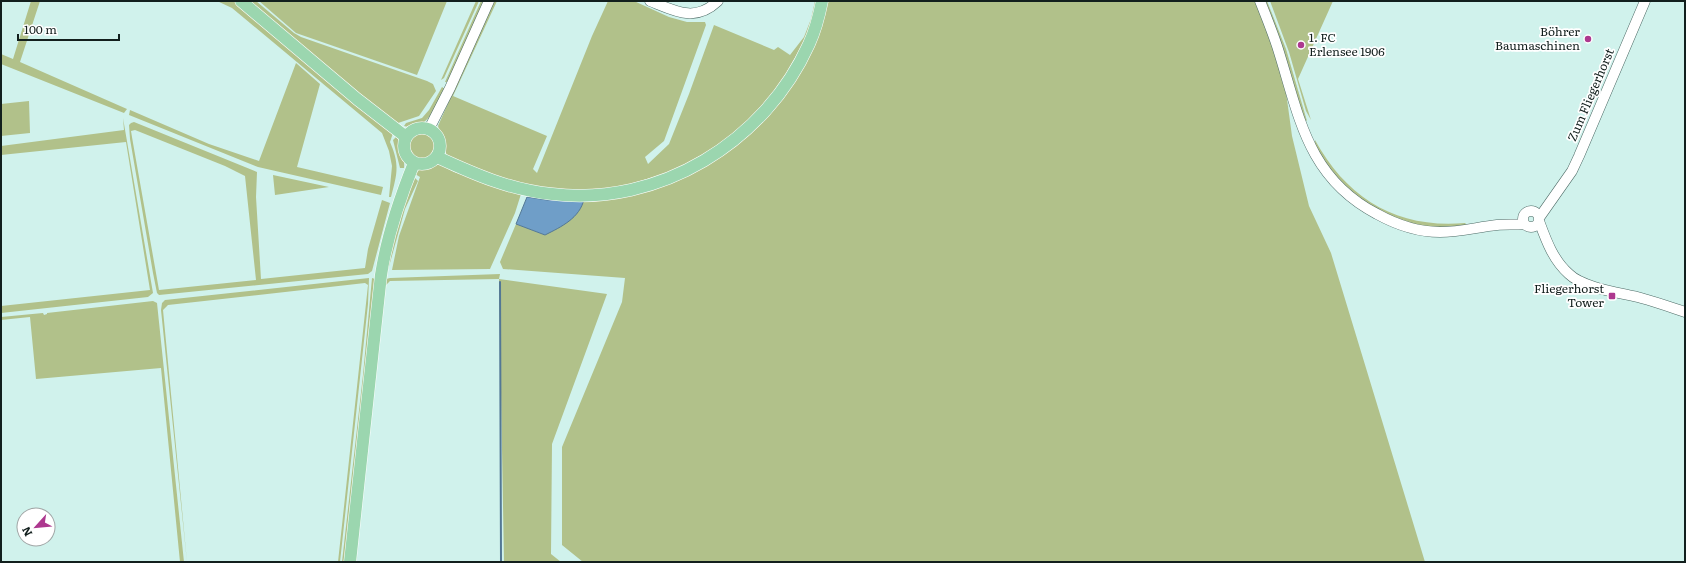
<svg xmlns="http://www.w3.org/2000/svg" width="1686" height="563" font-family="Literata,serif">
<style>
.green{fill:#b1c18a;fill-rule:evenodd}
.water{fill:#6f9ec8;stroke:#537895}
.lines{fill:none;stroke-linecap:round;stroke-linejoin:round}
.stream{stroke:#537895;stroke-width:2}
.minor-casing{stroke:#4d6b66;stroke-width:11}
.major-casing{stroke:#fff;stroke-width:13}
.minor{stroke:#fff;stroke-width:10}
.major{stroke:#9bd6af;stroke-width:12}
.poi-dot{fill:#ad388f;stroke:#fff;stroke-width:1.5}
.labels{text-anchor:middle;stroke-width:3.5;stroke-linejoin:round;paint-order:stroke}
.poi-label{font-size:12px;fill:#121f1d;stroke:#fff;text-anchor:end}
.street-label{font-size:12px;fill:#121f1d;stroke:#fff}
</style>
<rect width="100%" height="100%" fill="#d0f2ec"/>
<path class="green" d="M31 1H40L20 62 127 109 124 113 1 64V54L13 59Z
M217 1H235L393 133 390 142C400 165 397 174 391 197H389L392 166 389 151 382 133 232 8Z
M247 1H256L294 33 301 37 427 81 433 84 436 91 419 116 398 123 372 107Z
M259 1H447L417 75 296 33Z
M476 1H479L444 78 441 80Z
M481 1H485L447 82H445Z
M493 1H497L453 96 547 136 533 169 537 173 592 36 608 1H634L669 17 687 22H705L706 25 664 141 645 157 648 164 669 144 689 94 714 25 774 50 778 47 790 55 804 37 811 19 815 1H819L807 39 788 75 743 129 684 168 613 189 553 191 509 183 447 156 438 126Z
M827 1H1255L1266 25 1286 92 1292 136 1309 206 1331 253 1425 562H583L562 545V447L622 302 625 278 503 269 500 262 516 224 545 235 584 199 636 192 758 123Z
M1265 1H1267L1286 49 1307 121 1305 120Z
M1270 1H1333L1298 79 1311 120 1306 111 1289 52Z
M296 63 320 84 297 167 383 187 381 195 258 167 129 115 130 110 209 144 259 161Z
M442 87 445 89C436 105 428 132 404 126L406 123 422 118 429 110Z
M29 101 30 133 1 136V104Z
M123 118 153 293 148 297 1 313V306L150 290 126 142 1 155V146L124 130Z
M134 122 257 172 256 197 261 279 365 268 368 249 382 200 390 203 372 271 368 274 159 295 157 293 153 273 130 139 129 125 131 123ZM135 130 225 166 245 176 256 280 159 290 133 143 131 131Z
M407 146a15 15 0 1 1 30 0a15 15 0 1 1-30 0Z
M396 137C402 142 405 161 404 168H400L393 140Z
M1315 140C1347 199 1398 229 1465 223L1467 225C1414 237 1353 208 1324 162 1320 155 1314 149 1315 140Z
M432 164 441 165 454 172 521 194 515 213 490 269 392 270 399 236 420 177 415 174 419 170Z
M273 175 329 187 275 195Z
M414 177 418 181 405 209 388 270 386 269 388 251Z
M500 274 499 279 607 294 552 444 551 554 561 562H504L499 279 390 281 385 286 386 279 390 278Z
M369 278 368 304 340 562H338L368 285 365 283 168 305 163 310 187 562 161 310 162 303 165 300Z
M372 278 375 279 346 562H342L363 375Z
M153 301 157 303 184 562H180L161 368 36 379 30 317 1 320V317L43 313 44 315 47 314V313Z"/>
<path class="water" d="M527 197 547 200 584 199C580 218 561 227 545 235L516 224Z"/>
<g class="lines">
<path class="stream" d="M500 282 501 562"/>
<g class="minor-casing">
<path id="minor" d="M650 1C675 11 695 23 718 1
M1260 1C1266 16 1272 31 1277 46 1299 114 1306 177 1377 214 1397 225 1418 232 1440 232 1460 232 1478 227 1497 225 1506 224 1515 225 1524 224
M429 129 450 88 489 1
M1523 219a8 8 0 1 1 16 0a8 8 0 1 1-16 0Z
M1539 218 1572 171 1579 156 1645 1
M1539 221C1546 240 1553 260 1569 274 1583 288 1622 293 1641 298 1656 302 1670 307 1685 312"/>
</g>
<g class="major-casing">
<path id="major" d="M241 1 357 99 406 137
M404 146a18 18 0 1 1 36 0a18 18 0 1 1-36 0Z
M437 157C474 174 510 190 552 194 659 207 765 142 809 44 815 31 819 16 822 1
M350 562 381 275C387 236 399 200 414 163"/>
</g>
<use href="#minor" class="minor"/>
<use href="#major" class="major"/>
</g>
<g class="poi-dot">
<circle cx="1588" cy="39" r="4"/>
<circle cx="1301" cy="45" r="4"/>
<rect x="1608" y="292" width="8" height="8" rx="2"/>
</g>
<g class="labels">
<g class="poi-label">
<text x="1580" y="36">Böhrer<tspan x="1580" dy="14">Baumaschinen</tspan></text>
<text x="1309" y="42" text-anchor="start">1. FC<tspan x="1309" dy="14">Erlensee 1906</tspan></text>
<text x="1604" y="293">Fliegerhorst<tspan x="1604" dy="14">Tower</tspan></text>
</g>
<g class="street-label">
<text transform="translate(1591 95) rotate(-67)" y="4">Zum Fliegerhorst</text>
</g>
</g>
<rect width="1686" height="563" fill="none" stroke="#121f1d" stroke-width="4"/>
<g transform="translate(36 527) rotate(243)"><circle r="19" fill="#ffffff" stroke="#a0a5a5"/>
<path d="M0-3L7 15L0 10L-7 15Z" fill="#ad388f"/>
<text y="-6" font-size="11" font-weight="bold" text-anchor="middle" fill="#121f1d">N</text>
</g>
<path d="M18 34v6h101v-6" fill="none" stroke="#121f1d" stroke-width="2"/>
<text x="24" y="34" font-size="12" fill="#121f1d" stroke="#ffffff" stroke-width="3" paint-order="stroke">100 m</text>
</svg>
